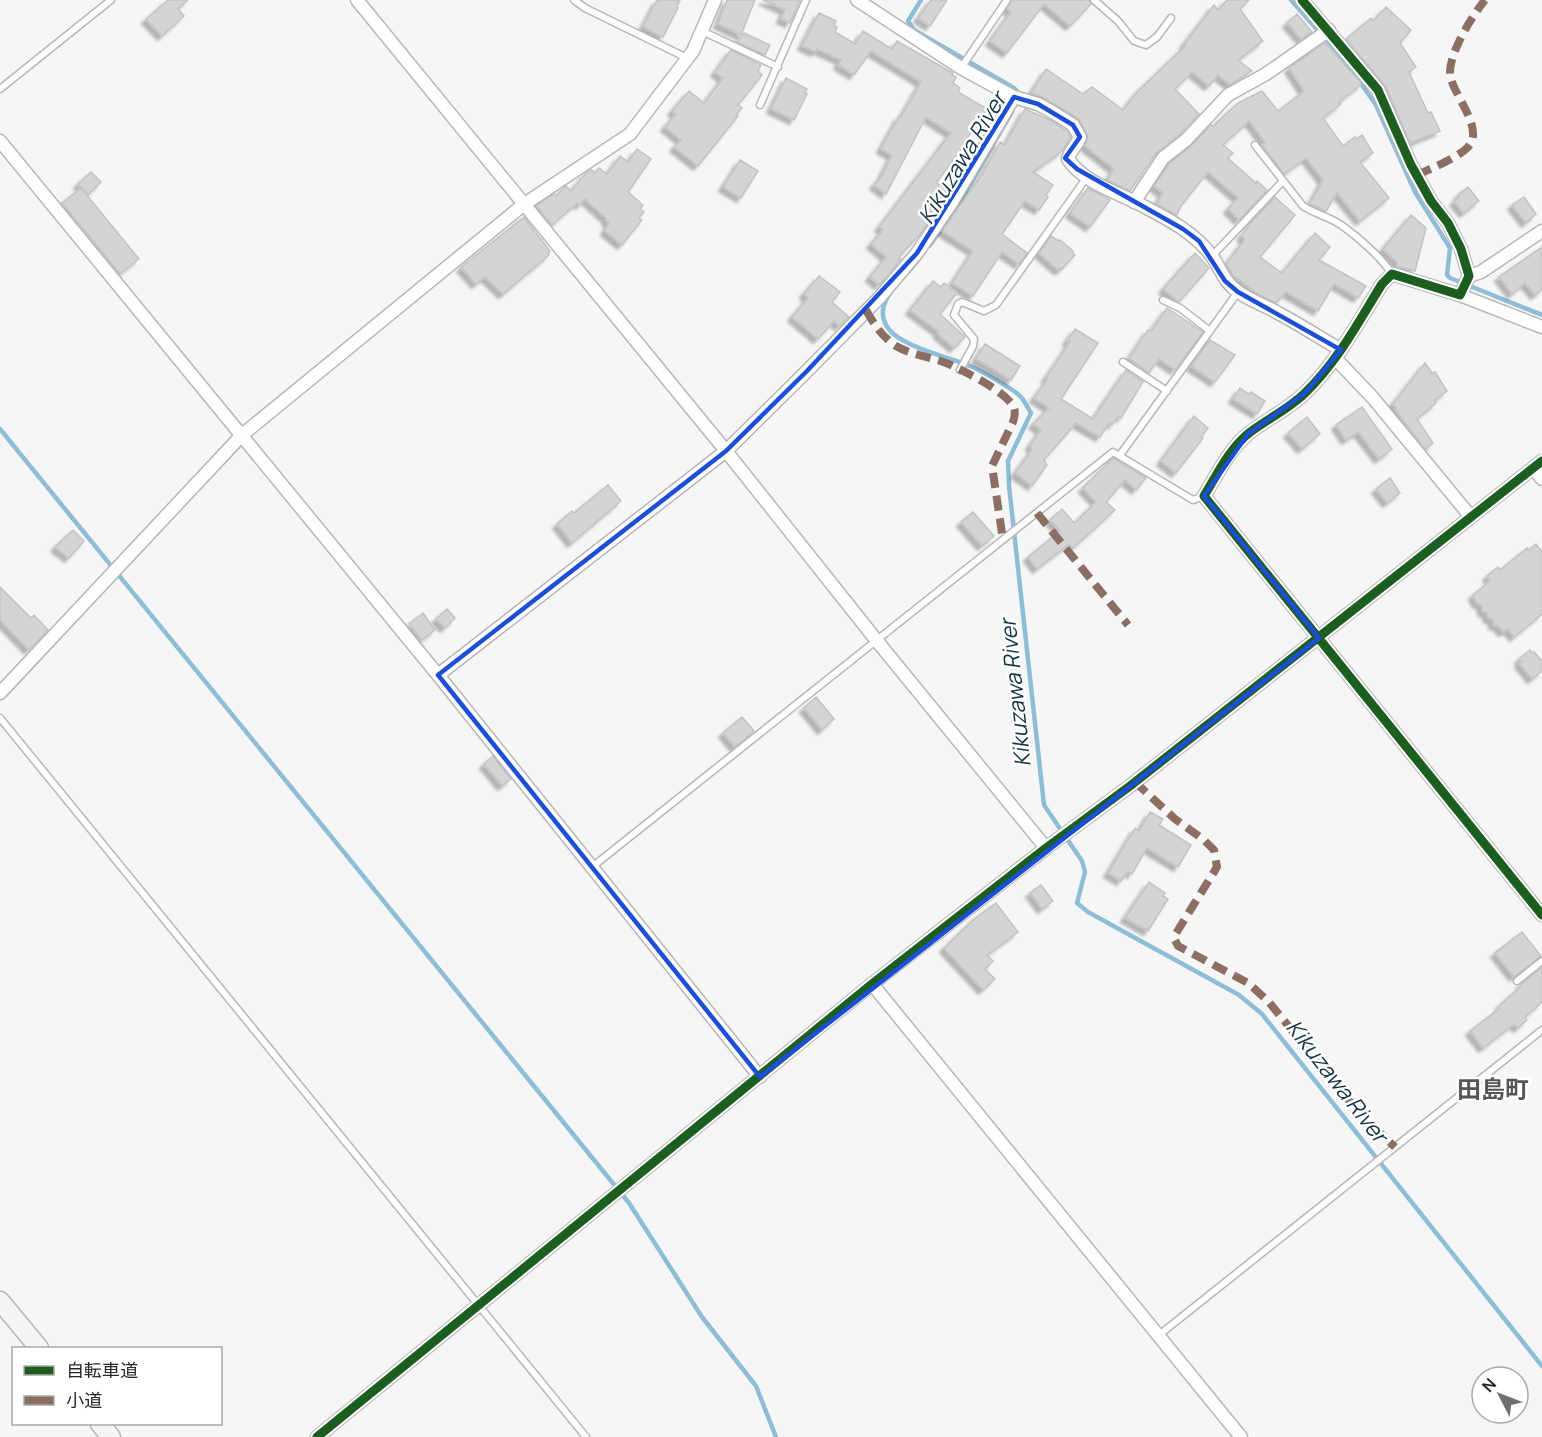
<svg xmlns="http://www.w3.org/2000/svg" width="1542" height="1437" font-family="Manrope,'Noto Sans JP',sans-serif">
<style>
.lines{fill:none;stroke-linecap:round;stroke-linejoin:round}
.stream{stroke:#8ebed7;stroke-width:4.5}
.building{fill:#d4d4d5;stroke:#c3c3c4;stroke-width:1.5;filter:url(#shadow)}
.lane-casing{stroke:#b7b7b8;stroke-width:9}
.street-casing{stroke:#b7b7b8;stroke-width:15}
.secondary-casing{stroke:#b7b7b8;stroke-width:21}
.lane{stroke:#fefefe;stroke-width:6}
.street{stroke:#fefefe;stroke-width:12}
.secondary{stroke:#f7f4f7;stroke-width:18}
.quiet{stroke:#8d6e63;stroke-width:8;stroke-dasharray:15 8;stroke-linecap:butt}
.cycleway-casing{stroke:#fff;stroke-width:13}
.cycleway{stroke:#1b5e20;stroke-width:9}
.marked{fill:none;stroke:#1d4ed8;stroke-width:4.5;stroke-linejoin:round}
.labels{text-anchor:middle;stroke-width:5;stroke-linejoin:round;paint-order:stroke}
.water-label{font-size:22px;font-style:italic;fill:#143444;stroke:#fff}
.quarter-label{font-size:24px;font-weight:bold;fill:#555658;stroke:#fff}
</style>
<defs>
<filter id="shadow"><feDropShadow dx="-4.5" dy="4.5" stdDeviation="1.5" flood-color="#0004"/></filter>
</defs>
<rect width="100%" height="100%" fill="#f6f6f7"/>
<g class="lines">
<path class="stream" d="M921 0 908 21 914 30 1014 88 1021 96
M1291 0 1346 62 1376 105 1415 192 1450 248 1447 275 1450 278 1542 315
M930 245 956 209 1012 112
M921 256C912 270 893 285 886 300 866 343 945 354 970 366 980 370 1015 390 1021 397 1025 402 1028 408 1031 413L1008 461 1009 486 1044 805 1082 861 1085 872 1077 903 1088 912 1239 995 1262 1014 1542 1366
M0 429 629 1203 702 1317 756 1386 776 1437"/>
</g>
<path class="building" d="M168 0H188L178 9 184 16 162 36 146 19Z
M657 0H680L677 7 678 8 663 37 643 27Z
M727 0H755L741 35 718 24Z
M763 0H800L790 23 781 19 785 10Z
M931 0H947L930 26 918 18Z
M1012 0H1089L1091 4 1070 26 1044 4 1007 53 990 41 1011 12 1007 9Z
M1227 0H1249L1240 9 1263 41 1238 60 1252 71 1230 85 1218 75 1209 86 1192 72 1175 89 1199 114 1180 134 1156 153 1130 191 1107 180 1114 169 1085 146 1088 136 1078 118 1042 97 1031 93 1046 69 1083 94 1092 87 1123 110 1137 92 1186 45 1184 44 1214 5 1218 10Z
M1386 7 1411 30 1400 43 1416 67 1409 72 1428 113 1431 112 1440 131 1410 143 1386 87 1346 39 1371 18 1373 21Z
M819 13 836 21 834 26 837 27 835 32 855 44 863 31 892 49 897 41 953 73 952 75 956 77 953 83 960 88 958 92 987 109 976 127 974 126 960 151 936 183 950 190 945 198 921 233 899 257 901 259 879 285 870 277 886 257 871 244 883 230 879 227 951 133 926 117 886 194 874 185 881 177 892 155 881 149 899 116 901 117 921 82 871 51 854 75 838 65 841 60 817 49 816 52 802 46Z
M1297 14 1312 32 1301 39 1287 23Z
M744 33 770 45 765 55 737 42Z
M1325 43 1362 84 1339 102 1341 104 1323 118 1343 146 1355 137 1356 139 1362 135 1373 153 1360 162 1389 198 1360 221 1337 193 1326 211 1310 204 1323 180 1306 158 1284 174 1262 145 1265 142 1249 121 1223 145 1233 153 1228 158 1231 161 1256 183 1257 181 1267 190 1239 220 1228 209 1238 198 1208 172 1180 207 1177 215 1156 204 1163 193 1154 186 1169 164 1191 146 1211 125 1213 126 1238 103 1262 91 1278 111 1304 91 1289 68Z
M731 50 761 65 758 71 762 75 738 105 742 108 736 115 738 116 698 166 674 147 681 140 665 127 676 114 672 111 689 91 704 103 723 78 715 72Z
M786 78 807 89 805 92 807 94 794 120 771 109Z
M1025 109 1050 120 1067 131 1071 138 1062 151 1033 172 1053 185 1046 195 1048 197 1039 210 1025 201 1002 234 1027 253 1019 264 1002 252 973 296 952 283 973 251 942 231 983 173 1000 142 1005 145Z
M637 149 651 159 628 192 643 205 640 209 644 212 639 218 642 220 622 245 605 231 609 223 606 220 607 219 585 199 580 205 577 203 552 225 536 206 554 194 556 196 566 186 571 191 585 174 591 170 595 172 599 168 607 174 620 156 628 162Z
M740 160 758 171 741 198 723 187Z
M91 172 101 182 88 195 78 184Z
M1468 187 1479 201 1464 213 1454 201 1459 197 1458 195Z
M81 188 139 259 120 274 62 203Z
M1088 188 1110 200 1090 227 1070 213Z
M1275 197 1295 215 1260 257 1282 273 1315 233 1330 247 1319 260 1366 286 1358 298 1334 284 1318 311 1286 292 1276 303 1256 293 1233 275 1226 264 1243 242 1244 239 1241 236 1248 228 1247 227Z
M1524 197 1536 214 1526 223 1512 205Z
M1411 215 1426 228 1415 271 1397 266V262L1383 249Z
M524 217 550 251 548 254 549 255 503 294 485 277 476 284 461 267Z
M1051 236 1059 241 1060 240 1073 251 1072 252 1075 255 1061 270 1060 268 1058 270 1039 253Z
M1542 247V290L1535 295 1525 283 1512 294 1499 277Z
M1195 253 1209 268 1179 302 1163 289Z
M819 276 840 292 832 302 849 317 839 326 834 321 818 339 792 317 808 298 804 294Z
M933 281 941 287 944 283 957 293 940 314 965 337 954 348 938 334 939 332 910 310Z
M1167 308 1203 332 1175 370 1159 359 1149 373 1129 358 1148 330 1151 331Z
M1075 329 1098 343 1061 399 1093 419 1126 370 1143 382 1121 418 1118 416 1112 425 1109 423 1100 437 1076 423 1044 460 1047 465 1032 486 1015 473 1032 450 1030 445 1041 430 1033 424 1049 408 1034 398 1048 379 1046 378 1070 342 1067 341Z
M1210 340 1235 355 1215 382 1191 366Z
M985 344 1020 366 1011 380 976 359Z
M1425 363 1432 373 1435 372 1447 391 1435 400 1436 403 1417 419 1433 443 1425 449 1395 409 1396 408 1393 404Z
M1240 388 1249 394 1251 392 1265 401 1257 414 1233 399Z
M1362 407 1392 449 1379 459 1358 432 1346 440 1336 425Z
M1194 416 1208 428 1201 437 1203 438 1176 473 1161 461Z
M1307 417 1320 434 1302 449 1288 433Z
M1113 458 1146 478 1136 490 1125 480 1106 502 1115 510 1073 548 1069 544 1037 569 1028 557 1060 531 1050 520 1062 509 1074 523 1096 502 1083 488Z
M1390 478 1400 493 1387 503 1376 489Z
M608 485 621 501 572 543 557 524 572 511 574 513Z
M973 512 994 536 982 546 961 522Z
M73 530 84 541 69 558 55 547Z
M1536 544 1542 552V614L1514 637 1508 629 1503 632 1498 626 1493 625V620L1488 618 1487 613 1482 611V606L1476 602 1473 595 1490 581 1487 576 1498 567 1500 570 1527 548 1528 550Z
M0 587 31 618 34 615 48 630 29 650 0 620Z
M447 609 455 618 445 628 436 619Z
M423 613 435 630 422 640 409 624Z
M1530 650 1532 653 1534 652 1542 661V671L1532 679 1519 663 1522 662 1519 659Z
M816 697 834 719 822 730 804 708Z
M742 717 754 731 735 747 723 733Z
M493 756 511 779 502 786 484 764Z
M1150 812 1163 819 1159 825 1191 845 1178 867 1147 848 1132 874 1127 872 1121 881 1108 873 1135 828 1139 831Z
M1149 882 1165 893 1163 896 1168 899 1148 931 1125 918Z
M1041 885 1053 901 1042 909 1030 893Z
M996 903 1018 932 987 955 993 961 985 969 995 979 983 990 944 948 974 919Z
M1522 932 1541 956 1514 977 1495 953Z
M1542 968V1002L1525 1017 1527 1020 1518 1028 1514 1024 1483 1048 1470 1031 1500 1008 1499 1006 1521 986 1520 985Z"/>
<g class="lines">
<g class="lane-casing">
<path id="lane" d="M574 0 585 8 687 58
M1094 0 1118 21 1134 41 1146 45 1157 37 1171 18
M702 31 778 67
M961 68 1007 0
M0 89 111 0
M760 105 806 0
M1255 145 1303 206C1315 214 1330 217 1341 225 1357 236 1382 258 1392 274
M1212 256 1283 181
M1163 300 1180 308 1210 331
M1123 362 1167 391
M960 370 973 346 974 339 954 315 958 304 962 302 984 311 996 305 1087 177
M1120 455 1238 292
M0 718 586 1437
M592 867 1113 452 1193 500 1204 496
M1517 981 1542 961
M1159 1335 1542 1030"/>
</g>
<g class="street-casing">
<path id="street" d="M357 0 726 451 877 641 1046 848
M857 0 961 68 1014 97 1038 104 1054 113 1073 125 1080 137C1077 146 1070 150 1068 159 1083 183 1122 194 1145 207 1168 219 1195 233 1211 255 1221 268 1223 281 1237 291 1249 300 1264 305 1278 313 1299 324 1320 338 1341 350
M1302 0 1378 90 1411 165 1431 201 1448 223 1461 249 1469 276 1460 295 1392 274 1382 284C1359 321 1338 361 1305 393 1289 409 1267 419 1249 433 1229 449 1217 475 1204 496L1542 915
M0 141 438 675 760 1077
M1134 202 1163 158 1186 140 1228 95 1266 74 1329 30
M1469 276 1481 272 1542 231
M1460 295 1542 327
M1336 359 1373 398 1471 517
M1533 468 1542 479
M438 675 726 451 807 371 879 298 917 253 952 202 1014 97
M0 693 242 435 523 205 630 134 693 51 715 0
M872 984 1241 1437
M317 1437 872 984 1046 848 1130 786 1542 461"/>
</g>
<g class="secondary-casing">
<path id="secondary" d="M0 1301 39 1348
M100 1424 111 1437"/>
</g>
<use href="#lane" class="lane"/>
<use href="#street" class="street"/>
<use href="#secondary" class="secondary"/>
<path class="quiet" d="M1417 175C1431 168 1464 156 1471 143 1481 124 1452 93 1450 74 1449 53 1472 16 1485 0
M866 310C874 324 882 337 896 346 913 356 935 357 953 366 970 374 1001 390 1012 404 1016 409 1015 416 1013 422L992 466 1003 540
M1037 513 1128 625
M1135 782 1175 819 1204 840 1214 850 1217 867 1175 935V940L1178 946 1248 983 1268 1001 1360 1114 1395 1147"/>
<g class="cycleway-casing">
<path id="cycleway" d="M1302 0 1378 90 1411 165 1431 201 1448 223 1461 249 1469 276 1460 295 1392 274 1382 284C1359 321 1338 361 1305 393 1289 409 1267 419 1249 433 1229 449 1217 475 1204 496L1542 915
M317 1437 872 984 1046 848 1130 786 1542 461"/>
</g>
<use href="#cycleway" class="cycleway"/>
</g>
<path class="marked" d="M1014 97 1038 104 1073 125 1080 137 1065 158 1077 169 1183 229 1199 241 1225 281 1238 292 1341 350 1305 393 1248 434 1204 496 1319 638 760 1077 438 675 726 451 807 371 917 253Z"/>
<g class="labels">
<g class="water-label">
<text transform="translate(962 158) rotate(-59)" y="8">Kikuzawa River</text>
<text transform="translate(1015 693) rotate(-96)" y="8">Kikuzawa River</text>
<text transform="translate(1337 1081) rotate(52)" y="8">Kikuzawa River</text>
</g>
<g class="quarter-label">
<text x="1493" y="1098">田島町</text>
</g>
</g>
<rect x="12" y="1347" width="210" height="78" fill="#ffffff" stroke="#a9a9a9" stroke-width="1.5"/>
<rect x="24" y="1366" width="30" height="9" fill="#1b5e20" stroke="#a9a9a9" stroke-width="1.5"/>
<text x="66" y="1377" font-size="18" fill="#272728">自転車道</text>
<rect x="24" y="1396" width="30" height="9" fill="#8d6e63" stroke="#a9a9a9" stroke-width="1.5"/>
<text x="66" y="1407" font-size="18" fill="#272728">小道</text>
<g transform="translate(1500 1395) rotate(312)"><circle r="28" fill="#ffffff" stroke="#a9a9a9" stroke-width="1.5"/>
<path d="M0-4.5L10 22L0 15L-10 22Z" fill="#6f6f70"/>
<text y="-9" font-size="16" font-weight="bold" text-anchor="middle" fill="#272728">N</text>
</g>
</svg>
